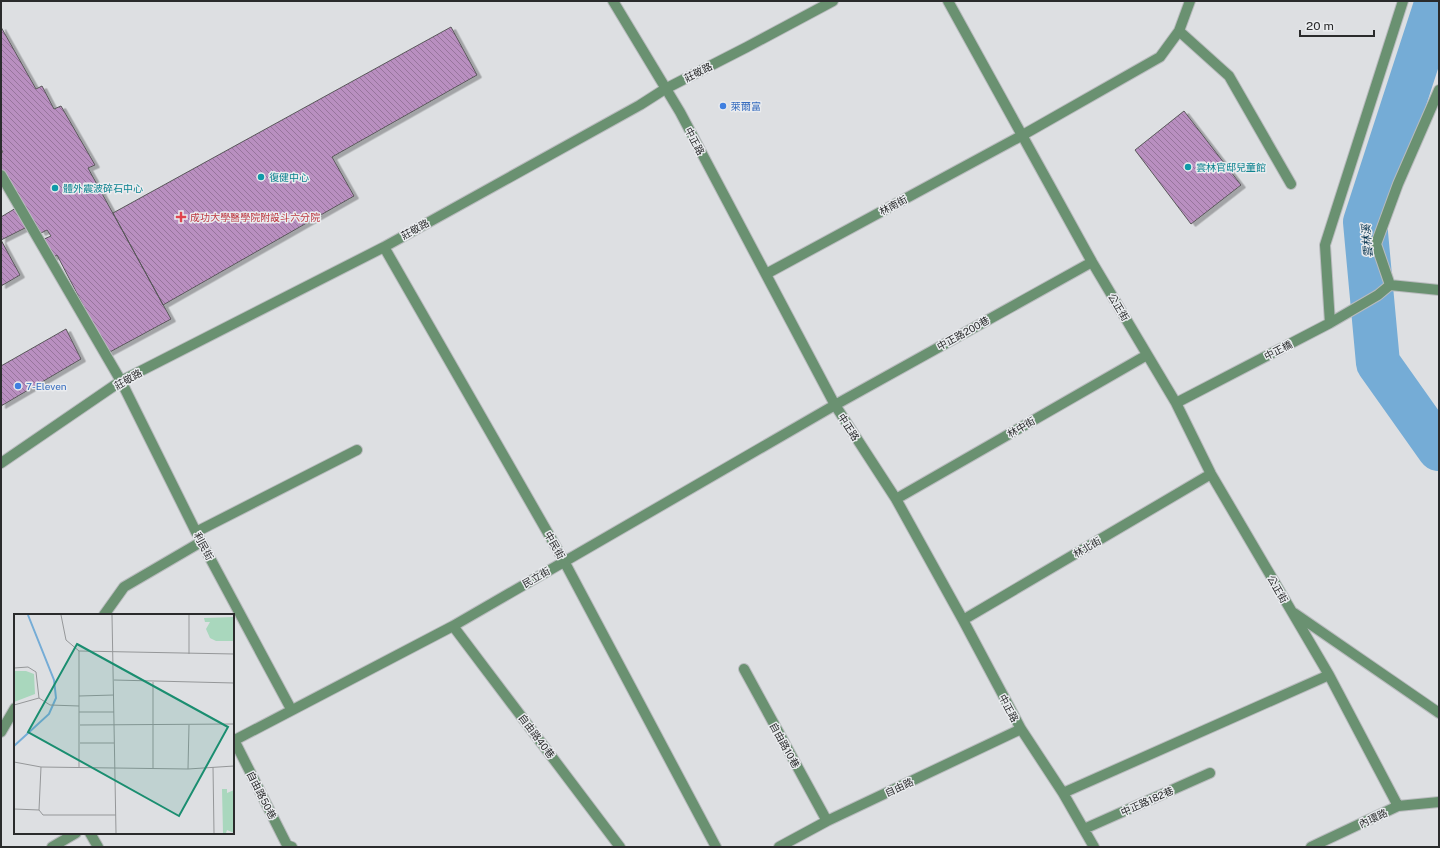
<svg xmlns="http://www.w3.org/2000/svg" width="1440" height="848" font-family="'Public Sans','Noto Sans TC',sans-serif">
<style>
.lines{fill:none;stroke-linecap:round;stroke-linejoin:round}
.river{stroke:#75acd6;stroke-width:44}
.building{fill:url(#building-back-hatch);stroke:#59575a;filter:url(#shadow)}
.minor-casing{stroke:#b9bbbe;stroke-width:12}
.minor{stroke:#6a9171;stroke-width:10}
.shop-dot{fill:#3f7fe0;stroke:#eaecef;stroke-width:1.5}
.culture-dot{fill:#0f9aa8;stroke:#eaecef;stroke-width:1.5}
.health-dot{fill:#e0444e;stroke:#eaecef;stroke-width:1.5}
.labels{text-anchor:middle;stroke-width:3;stroke-linejoin:round;paint-order:stroke}
.street-label{font-size:10px;fill:#2a2b2c;stroke:#eaecef}
.shop-label{font-size:10px;fill:#366cbe;stroke:#eaecef;text-anchor:start}
.culture-label{font-size:10px;fill:#0d838f;stroke:#eaecef;text-anchor:start}
.health-label{font-size:10px;fill:#be3a42;stroke:#eaecef;text-anchor:start}
.water-label{font-size:11px;font-style:italic;fill:#022f4b;stroke:#eaecef}
.inset-river{fill:none;stroke:#75acd6;stroke-width:2}
.inset-road{fill:none;stroke:#959799;stroke-width:1}
.view{fill:#1a8e70;fill-opacity:0.15;stroke:#1a8e70;stroke-width:2}
.inset-edge{fill:none;stroke:#2a2b2c;stroke-width:2}
</style>
<defs>
<pattern id="building-back-hatch" width="6" height="6" patternUnits="userSpaceOnUse"><rect width="6" height="6" fill="#b98fc0"/><path d="M-1 5l2 2M0 0l6 6M5-1l2 2" fill="none" stroke="#97759c"/></pattern>
<filter id="shadow"><feDropShadow dx="4.5" dy="2.5" stdDeviation="0" flood-color="#0004"/></filter>
</defs>
<rect width="100%" height="100%" fill="#dddfe2"/>
<g class="lines">
<path class="river" d="M1437 1 1365 222 1378 363 1439 449"/>
</g>
<path class="building" d="M1 27 36 89 42 86 54 109 61 106 95 165 88 168 171 319 108 353 57 255 52 258 42 240 51 236 47 230 41 233 35 223 1 240V217L21 205 1 170V153L3 152 1 149Z
M451 27 477 75 332 157 354 196 163 305 113 213Z
M1184 111 1241 185 1191 224 1135 150Z
M1 240 20 275 1 286Z
M66 329 81 359 1 406V366Z"/>
<g class="lines">
<g class="minor-casing">
<path id="minor" d="M613 1 680 112 835 405 896 499 963 620 1021 729 1063 793 1094 847
M948 1 1092 262 1176 403 1211 474 1329 675 1398 806
M1179 31 1229 76 1291 184
M1 175 121 381 196 532 291 709
M384 247 564 561 716 847
M766 274 1021 136 1160 57 1179 31 1190 1
M1390 285 1376 244 1398 184 1439 90
M1330 323 1325 245 1403 1
M1176 403 1330 323 1378 295 1390 285 1439 290
M1 463 121 381 384 247 640 105 665 89 747 47 833 1
M896 499 1147 355
M196 532 357 450
M1294 613 1439 713
M104 615 124 587 201 542
M963 620 1211 474
M453 626 620 847
M744 669 827 821
M1 732 15 708
M234 740 287 845 292 847
M233 741 453 626 835 405 1092 262
M1063 793 1329 675
M1084 829 1210 773
M90 833 98 847
M52 847 76 833
M779 847 827 821 1021 729
M1311 847 1398 806 1439 802"/>
</g>
<use href="#minor" class="minor"/>
</g>
<g class="shop-dot">
<circle cx="723" cy="106" r="4"/>
<circle cx="18" cy="386" r="4"/>
</g>
<g class="culture-dot">
<circle cx="1188" cy="167" r="4"/>
<circle cx="261" cy="177" r="4"/>
<circle cx="55" cy="188" r="4"/>
</g>
<path class="health-dot" d="M179 211h4v4h4v4h-4v4h-4v-4h-4v-4h4z"/>
<g class="labels">
<g class="street-label">
<text transform="translate(698 72) rotate(-27)" y="4">莊敬路</text>
<text transform="translate(695 141) rotate(62)" y="4">中正路</text>
<text transform="translate(893 205) rotate(-28)" y="4">林南街</text>
<text transform="translate(415 229) rotate(-29)" y="4">莊敬路</text>
<text transform="translate(1119 307) rotate(59)" y="4">公正街</text>
<text transform="translate(963 333) rotate(-29)" y="4">中正路200巷</text>
<text transform="translate(1278 350) rotate(-27)" y="4">中正橋</text>
<text transform="translate(128 379) rotate(-30)" y="4">莊敬路</text>
<text transform="translate(849 427) rotate(57)" y="4">中正路</text>
<text transform="translate(1021 427) rotate(-30)" y="4">林中街</text>
<text transform="translate(555 545) rotate(60)" y="4">中民街</text>
<text transform="translate(204 546) rotate(62)" y="4">利民街</text>
<text transform="translate(1087 547) rotate(-30)" y="4">林北街</text>
<text transform="translate(536 577) rotate(-30)" y="4">民立街</text>
<text transform="translate(1278 589) rotate(60)" y="4">公正街</text>
<text transform="translate(1009 708) rotate(62)" y="4">中正路</text>
<text transform="translate(537 736) rotate(53)" y="4">自由路40巷</text>
<text transform="translate(785 745) rotate(61)" y="4">自由路10巷</text>
<text transform="translate(899 787) rotate(-25)" y="4">自由路</text>
<text transform="translate(262 795) rotate(63)" y="4">自由路50巷</text>
<text transform="translate(1147 801) rotate(-24)" y="4">中正路182巷</text>
<text transform="translate(1373 818) rotate(-25)" y="4">內環路</text>
</g>
<g class="shop-label">
<text x="731" y="110">萊爾富</text>
<text x="26" y="390">7-Eleven</text>
</g>
<g class="culture-label">
<text x="1196" y="171">雲林官邸兒童館</text>
<text x="269" y="181">復健中心</text>
<text x="63" y="192">體外震波碎石中心</text>
</g>
<g class="health-label">
<text x="190" y="221">成功大學醫學院附設斗六分院</text>
</g>
<g class="water-label">
<text transform="translate(1367 241) rotate(-94)" y="4">雲林溪</text>
</g>
</g>
<g transform="translate(14 614)">
<rect width="220" height="220" fill="#dddfe2"/>
<path d="M220 3V27H202L196 24 192 15 196 8H191L190 4ZM12 57 20 60 21 80 0 88V57ZM208 175H213V179L220 176V219L213 216 212 219H209Z" fill="#a9d7bd"/>
<path class="inset-river" d="M0 132 35 100 42 84 40 66 14 1"/>
<path class="inset-road" d="M47 1 52 26 65 37 220 40M98 1 102 219M65 37V153M175 40V1M0 54 14 53 22 58 25 84 36 91 65 92M100 66 220 69M65 82 100 81M0 91 25 84M65 98H100M66 111 220 110M66 129H100M0 148 27 153 174 155 220 152M199 153 200 219M139 154V68M174 155 175 111M0 195 25 196M25 196 29 201H102M25 196 27 153"/>
<path class="view" d="M63 30 214 113 165 202 14 118Z"/>
<rect width="220" height="220" class="inset-edge"/>
</g>
<rect width="1440" height="848" fill="none" stroke="#2a2b2c" stroke-width="4"/>
<path d="M1300 30v6h74v-6" fill="none" stroke="#2a2b2c" stroke-width="2"/>
<text x="1306" y="30" font-size="12" fill="#2a2b2c" stroke="#eaecef" stroke-width="3" paint-order="stroke">20 m</text>
</svg>
